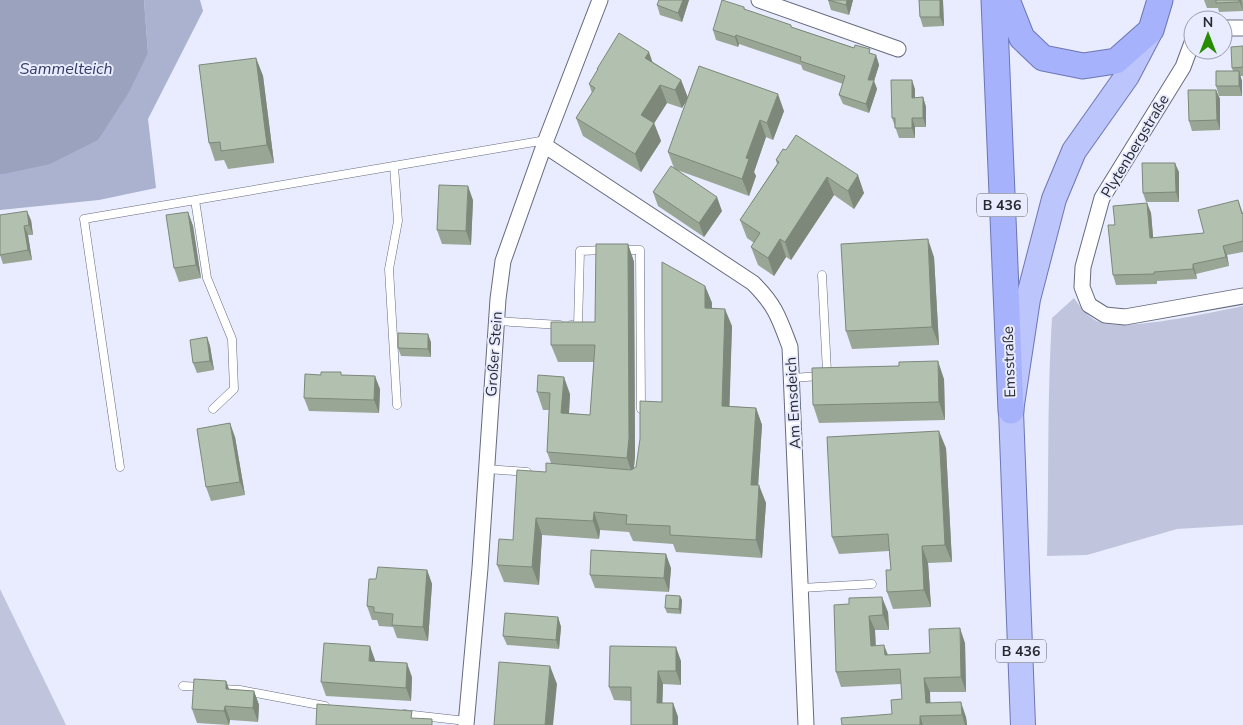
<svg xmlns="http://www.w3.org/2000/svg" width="1243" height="725" font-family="'Nunito Sans',sans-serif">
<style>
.green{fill:#c0c5dd}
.forest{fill:#abb2cf}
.water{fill:#9ba2be}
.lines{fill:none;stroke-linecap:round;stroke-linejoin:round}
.service-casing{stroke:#666a7e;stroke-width:9}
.minor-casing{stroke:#666a7e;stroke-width:17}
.primary-casing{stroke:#6c76b4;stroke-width:26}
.trunk-casing{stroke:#6c76b4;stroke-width:27}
.service{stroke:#fff;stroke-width:8}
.minor{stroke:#fff;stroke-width:15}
.primary{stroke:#bdc5fd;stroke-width:24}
.trunk{stroke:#a7b2fc;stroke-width:25}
.wall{fill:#99a696}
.shaded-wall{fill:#7d877a}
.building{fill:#b2c1af;stroke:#7d877a}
.labels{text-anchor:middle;stroke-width:4;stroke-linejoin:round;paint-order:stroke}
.shield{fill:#e8ecfe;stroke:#61646e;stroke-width:1}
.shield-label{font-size:14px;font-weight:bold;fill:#272931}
.street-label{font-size:15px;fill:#272931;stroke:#e8ecfe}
.water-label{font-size:16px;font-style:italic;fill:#353b65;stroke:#e8ecfe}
</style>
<rect width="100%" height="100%" fill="#e8ecfe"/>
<path class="green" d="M1074 298C1080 307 1089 318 1099 322 1125 332 1213 312 1243 306V525L1177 529 1087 555 1047 556C1049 477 1047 397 1052 318Z
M0 589 66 725H0Z"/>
<path class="forest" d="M144 0H200L203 11 148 119 156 188 99 200 0 210V174H4L148 53Z"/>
<path class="water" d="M0 0H144L148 53 129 92 98 140 50 164 4 174H0Z"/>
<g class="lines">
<g class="service-casing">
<path id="service" d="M394 166 398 221 389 269 397 405
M195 200 207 278 232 339 234 389 213 409
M621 250H640L641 409
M497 321 560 325
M571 325 578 326 580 251 605 250
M792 378 820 376 827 372 822 275
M120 467 84 219 546 140
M487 469 527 472
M801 588 872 584
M183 686 202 687
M221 689 240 690 325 706
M404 714 466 721"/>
</g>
<g class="minor-casing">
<path id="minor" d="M759 0 898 49
M1223 28H1243
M1193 40 1183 67 1102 198 1083 267 1082 287 1089 305 1105 315 1125 317 1243 296
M544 145 753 283C776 306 779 318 790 347L806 725
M466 725 480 568 498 299 503 261 546 140 600 0"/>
</g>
<g class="primary-casing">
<path id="primary" d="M1023 725 1011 411 1028 299 1054 199 1074 151 1127 76 1149 34"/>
</g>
<g class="trunk-casing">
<path id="trunk" d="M994 0 1011 411
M1007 0 1022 38 1043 58 1083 66 1116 61 1151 30 1160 0"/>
</g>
<use href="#service" class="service"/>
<use href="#minor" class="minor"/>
<use href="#primary" class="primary"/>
<use href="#trunk" class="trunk"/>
</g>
<path class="wall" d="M659 0H689L682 22 660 15 657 5Z
M828 0H853L849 15 831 10Z
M919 0H943L944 26 923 27 920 17Z
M1204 0H1243V11L1219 12 1218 8H1207Z
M744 7 745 10 792 27 876 55 879 65 874 81 877 89 869 113 843 104 839 95 843 84 803 70 801 65 739 44 738 47 716 40 713 30Z
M1243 46V76H1240L1242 81V96H1219L1216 86 1233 71 1232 68Z
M256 58 263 76 274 163 228 169 224 160 215 161 209 143Z
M653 62 681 80 688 98 784 111 773 140 766 137 754 172 756 176 749 196 677 170 722 211 704 237 658 206 653 192 674 168 668 152 687 100 682 108 667 103 654 123 661 141 641 172 583 136 576 118 592 93 589 84 597 71V69Z
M915 89V98L923 97 926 107V127H915V138H899L892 118Z
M1216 90 1220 99V130L1192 131 1189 121Z
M783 149 864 193 854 209 834 195 791 260 786 257 774 276 758 265 751 247 754 243 747 238 740 220 777 164 776 160Z
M1179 172V202H1146L1143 193Z
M473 200 471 245 442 244 437 230Z
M1238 200 1243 213V252L1227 255 1229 266 1196 274 1197 279 1157 281V284L1116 285 1113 275 1115 225 1147 203 1151 213 1153 238 1204 233Z
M188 212 193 226 201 278 179 282 174 268Z
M0 215 31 220 33 235H28L32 260 3 264 0 255Z
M628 244 634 262 635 456 634 469 636 467 662 402 705 286 712 303V308L732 326 729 406 756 408 762 425 758 485 766 503 762 558 676 552 673 544 633 541 629 532 600 530 599 539 542 535 539 585 504 582 497 565 513 540 546 472 551 463 547 452 549 410H543L537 392 570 394 569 413 590 415 594 362H558L551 345 595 322Z
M934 257 939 345 852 349 846 331Z
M207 337 210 346 214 370 197 373 193 363Z
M431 342V357L401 356 398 348Z
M342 375 380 389 379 413 309 411 304 398Z
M944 379 945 420 819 423 813 405Z
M235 437 245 495 211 501 206 487Z
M946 448 952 562 928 563 931 607 893 609 887 592 891 570 889 551 839 554 832 537Z
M671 568 669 592 595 588 590 575Z
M427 570 432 584 428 641 397 638 393 627 379 626 377 620H372L367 606 376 579Z
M682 600 681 614 667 613 665 608Z
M834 605 888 612 889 630H875L876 646 888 655 930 653 965 643 966 692H930V703L966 717 967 725H842L892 714 902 699 901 684 841 687 836 672Z
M558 617 561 627 559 649 507 645 503 636Z
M375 660V661L412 677 411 701 326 696 321 682Z
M681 661V685L663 684 662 703H673L678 717V725L631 701 614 700 609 687Z
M226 681 229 689 254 691 259 705 258 722 230 720 229 725 197 723 192 709Z"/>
<path class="shaded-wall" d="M683 0H689L682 22 678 13Z
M847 0H853L849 15 846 5Z
M940 0H943V2L944 26 940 17Z
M1239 0H1241L1242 5 1243 11Z
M736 35 739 44 738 47 735 37Z
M649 52 655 69 645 58Z
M876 55 879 65 874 81 877 89 869 113 866 104 868 80Z
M256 58 263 76 274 163 267 145Z
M1239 71 1242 81V96L1239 86Z
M681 80 688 98 682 108 675 90Z
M912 80 915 89V107L912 98Z
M660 85 667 103 648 133 641 115Z
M1216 90 1220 99V130L1217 120Z
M778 94 784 111 773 140 767 123Z
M923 97 926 107V127L923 118Z
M912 118 915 127V138L912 128Z
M760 120 766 137 754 172 756 176 749 196 742 179 746 158Z
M654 123 661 141 641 172 635 154Z
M1175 163 1179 172V202L1176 192Z
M858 175 864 193 854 209 848 191Z
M827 177 834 195 791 260 785 242Z
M468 186 473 200 471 245 466 231Z
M717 197 722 211 704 237 699 223Z
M1147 203 1151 213 1154 247 1150 238Z
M27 211 31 220 33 235 29 225Z
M188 212 193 226 201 278 196 265Z
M24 226 28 235 32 260 28 250Z
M780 239 786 257 774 276 768 258Z
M928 239 934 257 939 345 932 327Z
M628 244 634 262 635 456 633 476 627 458Z
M1223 246 1227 255 1229 266 1226 257Z
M1193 264 1196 274 1197 279 1193 269Z
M705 286 712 303 711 326 705 308Z
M725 309 732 326 729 423 722 406Z
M428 334 431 342V357L428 349Z
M207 337 210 346 214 370 210 361Z
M938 361 944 379 945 420 939 402Z
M375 376 380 389 379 413 374 400Z
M564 377 570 394 568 430 561 413Z
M756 408 762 425 757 502 751 485Z
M230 423 235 437 245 495 240 482Z
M939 431 946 448 952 562 945 545Z
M759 485 766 503 762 558 756 540Z
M594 512 600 530 599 539 593 521Z
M536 518 542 535 539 585 532 567Z
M922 546 928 563 931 607 924 590Z
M666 554 671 568 669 592 664 578Z
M427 570 432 584 428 641 423 627Z
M680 596 682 600 681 614 679 609Z
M882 597 888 612 889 630 883 615Z
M869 616 875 630 876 661 871 646Z
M558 617 561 627 559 649 556 640Z
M960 628 965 643 966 692 961 677Z
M884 645 890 660 885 655Z
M370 646 375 660 374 674 369 661Z
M676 647 681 661V685L676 671Z
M407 663 412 677 411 701 406 688Z
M550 666 557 684 553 725H545Z
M658 671 663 684 662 717 657 703Z
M924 678 930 692 931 716 926 703Z
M226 681 231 695 226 689Z
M254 691 259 705 258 722 253 708Z
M961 702 966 717 967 725H965L962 715Z
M673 703 678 717V725H673Z
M225 706 230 720 229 725 224 711Z
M920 716 923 725H920Z"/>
<path class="building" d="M659 0H683L678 13 657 5Z
M722 0 744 7V9L791 25V27L854 48 855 45 870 49 869 53 876 55 868 80H874L866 104 839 95 845 76 800 61 801 57 736 35 735 37 713 30Z
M828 0H847L846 5Z
M919 0H940V17H920Z
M1216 0H1239V2L1216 3Z
M619 33 649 52 645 58 681 80 675 90 660 85 641 115 654 123 635 154 576 118 595 88 589 84 598 69H597Z
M1243 46V67L1232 68 1231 47Z
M256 58 267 145 221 151 220 142 209 143 199 65Z
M699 66 778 94 767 123 760 120 746 158 749 159 742 179 668 152Z
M1216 71H1239V86H1216Z
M891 80H912V98L923 97V118H912V128H895V118H892Z
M1188 90H1216L1217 120 1189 121Z
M796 135 858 175 848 191 827 177 785 242 780 239 768 258 751 247 760 233 740 220 779 162 776 160 783 149 786 150Z
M1142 163H1175L1176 192 1143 193Z
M671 166 717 197 699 223 653 192Z
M439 185 468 186 466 231 437 230Z
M1238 200 1242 214 1243 213V241L1223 246 1226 257 1193 264V269L1154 272V274L1113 275 1108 225H1115L1113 206 1147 203 1150 238 1204 233 1198 210Z
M27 211 29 225 24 226 28 250 0 255V215Z
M188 212 196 265 174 268 166 215Z
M928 239 932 327 846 331 841 244Z
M596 244H628L629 438 627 458 547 452 550 393 537 392 538 375 564 377 561 413 590 415 595 345H551V322H595Z
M662 262 705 286V308L725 309 722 406 756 408 751 485H759L756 540 670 535V526L626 524 627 515 594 512 593 521 536 518 532 567 497 565 499 539 513 540 517 470 546 472V463L631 470 636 467 640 439V401L662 402Z
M398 333 428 334V349L398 348Z
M207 337 210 361 193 363 190 340Z
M938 361 939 402 813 405 812 368 899 366V362Z
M321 372H341V375L375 376 374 400 304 398 305 374 321 375Z
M230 423 240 482 206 487 197 429Z
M939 431 945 545 922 546 924 590 887 592 886 570H891L888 534 832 537 827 437Z
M591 550 666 554 664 578 590 575Z
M378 567 427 570 423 627 392 625 393 614 374 612V607L367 606 369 579H376Z
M666 595 680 596 679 609 665 608Z
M882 597 883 615 869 616 871 646 884 645 885 655 930 653 929 629 960 628 961 677 924 678 926 703 961 702 962 715 920 716V725H842L841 718 892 714 891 700 902 699 900 669 836 672 834 605 849 604V598Z
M505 613 558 617 556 640 503 636Z
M324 643 370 646 369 661 407 663 406 688 321 682Z
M610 646 676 647V671H658L657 703H673V725H631V687H609Z
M499 662 550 666 545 725H494Z
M194 679 226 681V689L254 691 253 708 225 706 224 711 192 709Z
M317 704 412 711 411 718 432 719V725H316Z"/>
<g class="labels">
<g class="shield">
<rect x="977" y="193.5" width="50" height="23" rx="4"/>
<rect x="996" y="639.5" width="50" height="23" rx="4"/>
</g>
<g class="shield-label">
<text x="1002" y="210">B 436</text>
<text x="1021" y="656">B 436</text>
</g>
<g class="street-label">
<text transform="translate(1135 146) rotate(-59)" y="5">Plytenbergstraße</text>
<text transform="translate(494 354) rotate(-86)" y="5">Großer Stein</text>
<text transform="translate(1009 362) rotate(-92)" y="5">Emsstraße</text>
<text transform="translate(793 403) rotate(-93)" y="5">Am Emsdeich</text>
</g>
<g class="water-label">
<text x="66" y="74">Sammelteich</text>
</g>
</g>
<g transform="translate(1208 35)"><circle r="24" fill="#e8ecfe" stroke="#9b9eac"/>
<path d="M0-4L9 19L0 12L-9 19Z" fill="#288c03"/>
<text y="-8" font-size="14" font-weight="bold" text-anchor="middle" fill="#272931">N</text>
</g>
</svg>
